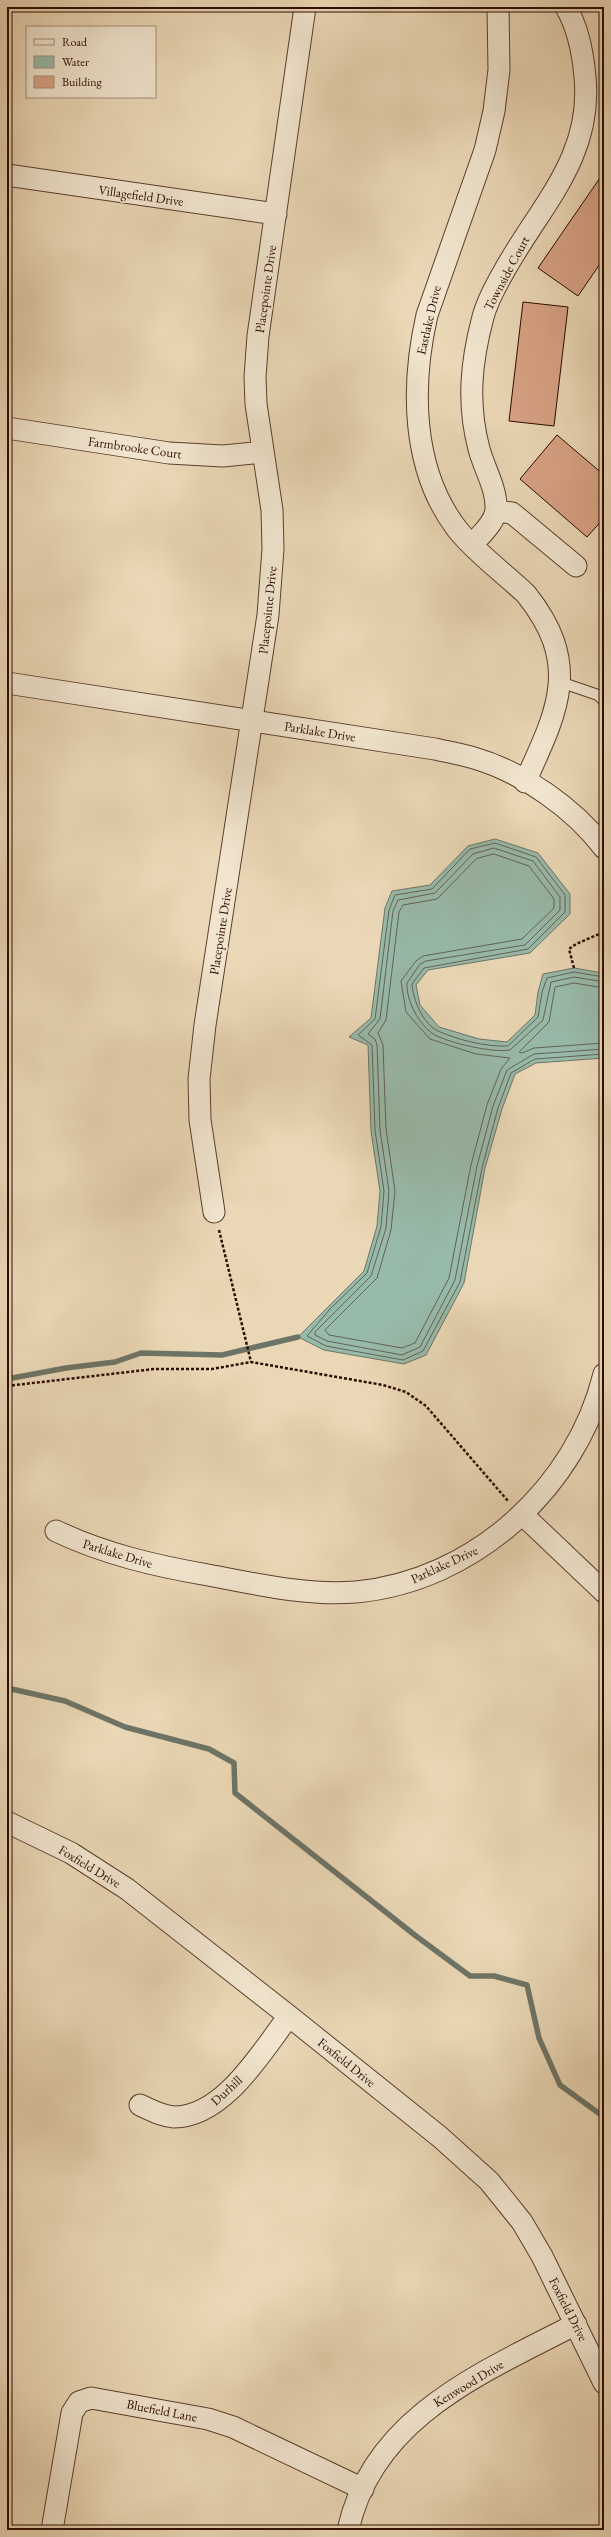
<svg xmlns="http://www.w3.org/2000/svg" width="611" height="2537" font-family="'EB Garamond',serif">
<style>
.water{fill:#98baaa;stroke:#6d7466}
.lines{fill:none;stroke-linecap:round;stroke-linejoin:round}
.shore{stroke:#626256;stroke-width:1}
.stream{stroke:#6d7466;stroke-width:5.5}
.building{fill:#d8a385;stroke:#2c0b01}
.lane-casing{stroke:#5c3e2e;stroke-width:12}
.street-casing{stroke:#5c3e2e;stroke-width:23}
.path{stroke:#2c0b01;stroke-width:2.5;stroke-dasharray:3 2;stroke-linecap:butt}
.lane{stroke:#f1e5cf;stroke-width:10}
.street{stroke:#f1e5cf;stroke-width:21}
.labels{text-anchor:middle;stroke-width:3.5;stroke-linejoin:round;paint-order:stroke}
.street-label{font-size:13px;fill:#2c0b01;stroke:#f1e5cf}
</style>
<rect width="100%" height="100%" fill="#ead7b5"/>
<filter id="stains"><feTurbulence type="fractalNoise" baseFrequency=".005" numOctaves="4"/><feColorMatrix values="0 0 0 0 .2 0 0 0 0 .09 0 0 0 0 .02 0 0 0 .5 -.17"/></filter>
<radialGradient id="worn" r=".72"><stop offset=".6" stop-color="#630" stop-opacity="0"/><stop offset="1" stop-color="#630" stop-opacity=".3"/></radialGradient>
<path class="water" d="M495 839 538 853 570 894V914L530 953 428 970 416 985 420 1005 439 1027 479 1039 507 1042 535 1015 538 992 543 974 574 968 603 973 604 1058 536 1063 515 1074 502 1109 485 1168 464 1283 426 1355 404 1364 324 1350 298 1337 364 1271 377 1226 380 1191 371 1131 368 1045 349 1037 371 1018 385 908 392 891 430 885 468 846Z"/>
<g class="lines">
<path class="shore" d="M494 854 529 866 554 899V908L522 939 423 956 416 961 401 981 406 1012 430 1039 476 1054 510 1058 501 1069 487 1105 471 1165 449 1278 415 1343 402 1348 329 1335 325 1330 377 1278 391 1230 395 1191 386 1129 383 1045 378 1033 386 1020 399 912 403 905 437 899 476 859Z
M604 977 574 972 547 978 542 992 538 1017 508 1046C486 1047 458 1040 438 1031 423 1024 413 1000 412 984L424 968 528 949 565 912V895L536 857 495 843 470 849 432 889 395 895 389 910 375 1019 358 1035 372 1045 375 1130 384 1191 381 1227 367 1273 330 1309 307 1336 326 1346 403 1360 423 1351 460 1282 482 1168 498 1108 511 1073 535 1059 604 1054
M604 982 574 977 551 982 543 1020 510 1050C492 1053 450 1043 435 1035 419 1026 406 1000 407 983L420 964 426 961 525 945 560 910V897L533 861 494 848 473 854 435 893 398 900 393 911 380 1019 368 1034 375 1039 377 1045 380 1130 389 1191 386 1228 371 1276 315 1332V1335L327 1341 402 1355 420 1347 455 1280 477 1166 493 1106 507 1070 534 1054 604 1049
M604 988 574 983 555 987 549 1022 519 1052 522 1053 534 1048 604 1043"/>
<path class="stream" d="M7 1379 66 1368 115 1362 141 1353 222 1355 298 1337
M7 1688 65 1701 125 1727 209 1749 234 1763 235 1793 416 1936 470 1976H494L527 1985 539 2038 560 2085 604 2117"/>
</g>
<path class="building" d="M604 172V258L578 296 538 268Z
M523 302 568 307 554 426 509 421Z
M557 435 604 475V518L587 537 520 479Z"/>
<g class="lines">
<g class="lane-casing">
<path id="lane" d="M560 682 598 695 604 701"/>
</g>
<g class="street-casing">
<path id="street" d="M498 7 499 70 494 111 485 150 427 315C411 385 411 469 457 529 476 553 504 573 526 594 582 664 558 710 525 782
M7 175 276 214
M7 428 169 453 223 456 263 452
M496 511 512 513 576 566
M473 544C481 534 495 523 496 509 497 489 484 468 479 449 467 403 471 362 483 317 487 302 495 287 503 273 539 207 593 158 585 77 583 53 578 28 566 7
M7 683 435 749C448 752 461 754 474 758 522 772 574 808 604 848
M214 1212 200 1120 199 1079 205 1025 268 615 273 549 272 510 256 404 255 377 258 336 305 7
M523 1515 604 1592
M56 1531C104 1554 156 1566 208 1575 256 1584 307 1596 356 1592 474 1581 576 1488 604 1374
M7 1822 71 1853 127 1889 289 2016 440 2137 489 2181 522 2222 542 2256 604 2383
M140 2105C151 2110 161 2116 174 2117 224 2117 262 2051 289 2016
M52 2530 72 2413 79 2402 91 2398 208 2419 233 2427 363 2489
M348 2530C373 2416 484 2372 576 2324"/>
</g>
<path class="path" d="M574 968 569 949 576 944 604 932
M219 1230 251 1362
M7 1386 154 1369H212L251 1362 383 1385 406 1392 426 1406 508 1501"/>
<use href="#lane" class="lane"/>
<use href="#street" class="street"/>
</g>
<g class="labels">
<g class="street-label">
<text transform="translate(141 195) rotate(8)" y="5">Villagefield Drive</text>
<text transform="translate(506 273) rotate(-62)" y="5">Townside Court</text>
<text transform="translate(265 289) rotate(-82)" y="5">Placepointe Drive</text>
<text transform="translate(428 320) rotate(-77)" y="5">Eastlake Drive</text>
<text transform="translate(135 447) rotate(8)" y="5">Farmbrooke Court</text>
<text transform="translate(267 610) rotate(-84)" y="5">Placepointe Drive</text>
<text transform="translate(320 731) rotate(9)" y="5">Parklake Drive</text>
<text transform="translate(220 931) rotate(-81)" y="5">Placepointe Drive</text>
<text transform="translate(118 1553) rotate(17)" y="5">Parklake Drive</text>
<text transform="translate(444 1564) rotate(-25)" y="5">Parklake Drive</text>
<text transform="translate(90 1866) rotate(31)" y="5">Foxfield Drive</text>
<text transform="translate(347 2062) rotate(39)" y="5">Foxfield Drive</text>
<text transform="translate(226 2090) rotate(-43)" y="5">Durhill</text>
<text transform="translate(569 2309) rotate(63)" y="5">Foxfield Drive</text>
<text transform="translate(468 2383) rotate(-31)" y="5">Kenwood Drive</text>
<text transform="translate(162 2410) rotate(11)" y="5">Bluefield Lane</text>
</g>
</g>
<rect width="611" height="2537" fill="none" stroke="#ead7b5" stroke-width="24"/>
<rect x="8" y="8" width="595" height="2521" fill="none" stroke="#2c0b01" stroke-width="2"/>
<rect x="12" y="12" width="587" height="2513" fill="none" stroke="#2c0b01"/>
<rect x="26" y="26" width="130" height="72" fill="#f1e5cf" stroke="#a28e7d"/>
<rect x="34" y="39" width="20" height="6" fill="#f1e5cf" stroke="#a28e7d"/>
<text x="62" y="46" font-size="12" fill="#2c0b01">Road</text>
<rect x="34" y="56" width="20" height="12" fill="#98baaa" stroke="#a28e7d"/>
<text x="62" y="66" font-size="12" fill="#2c0b01">Water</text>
<rect x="34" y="76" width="20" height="12" fill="#d8a385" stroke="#a28e7d"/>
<text x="62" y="86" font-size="12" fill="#2c0b01">Building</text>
<rect width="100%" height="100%" filter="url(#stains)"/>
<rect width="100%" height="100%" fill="url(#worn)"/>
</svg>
